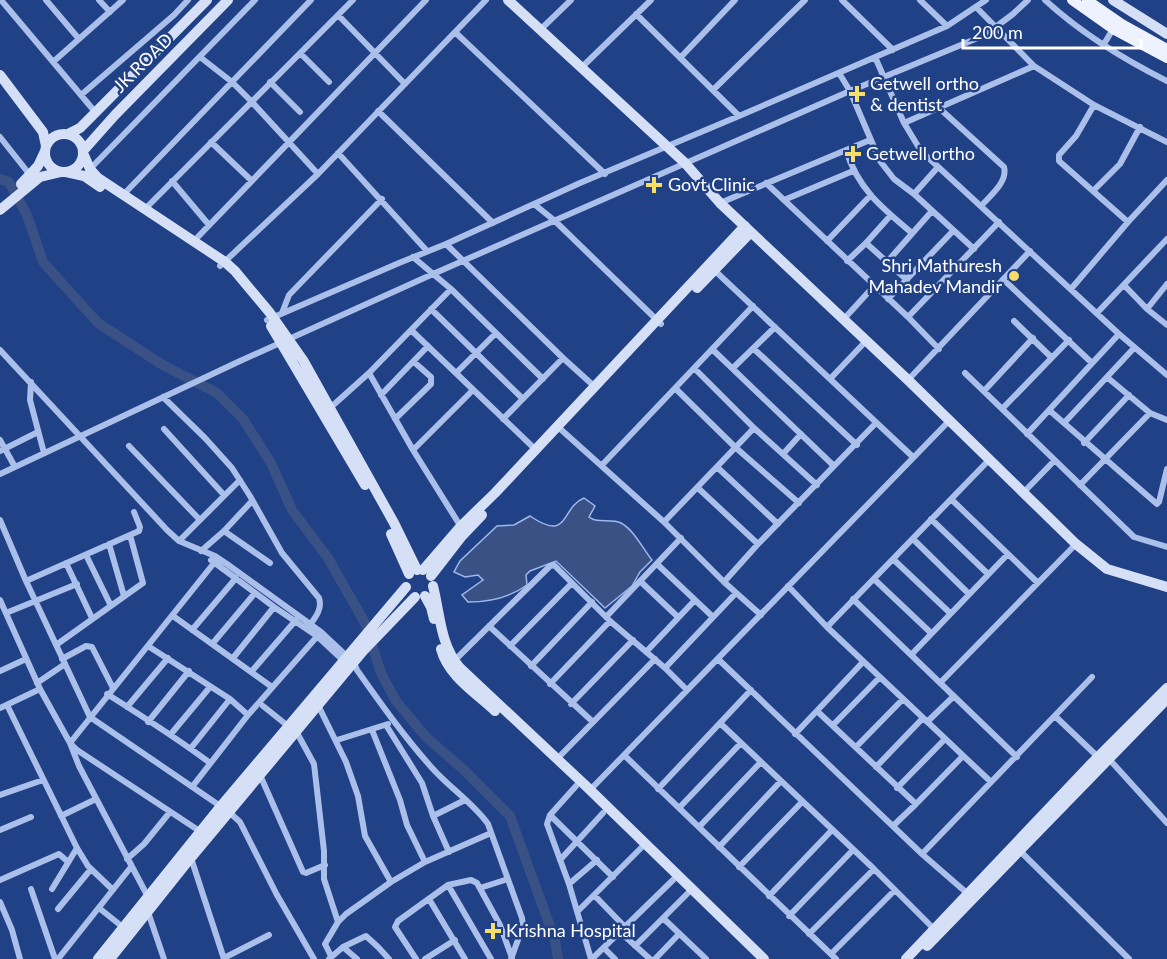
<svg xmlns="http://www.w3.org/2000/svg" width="1167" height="959" font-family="Lato,sans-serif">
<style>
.water{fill:#395184;stroke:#9eb8eb;stroke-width:1.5}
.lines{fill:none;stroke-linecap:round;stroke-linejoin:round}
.river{stroke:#395184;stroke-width:10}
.street{stroke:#aabfea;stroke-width:6}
.secondary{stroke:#d5e0f7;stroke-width:10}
.primary{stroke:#edf2fe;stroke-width:10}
.poi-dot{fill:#f6de6b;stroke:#214186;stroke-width:2}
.labels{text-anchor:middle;stroke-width:5;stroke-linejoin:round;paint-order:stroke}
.street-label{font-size:18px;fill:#fff;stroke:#214186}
.poi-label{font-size:18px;fill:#fff;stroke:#214186;text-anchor:start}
</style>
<rect width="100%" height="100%" fill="#214186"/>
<path class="water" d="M584 498 595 506 589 517C597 524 611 518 621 523 634 530 643 549 652 560L640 572 632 586 605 608 556 561 530 571 526 575 527 585C509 598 489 602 468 602L462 595 483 580 478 575 465 577 454 572 460 561 497 526 514 525 530 516C570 543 560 508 584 498Z"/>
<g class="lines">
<path class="river" d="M0 179 9 182 27 215 43 262 98 323 161 364 217 393 243 419 271 463 292 510 328 558 365 623 381 673 396 701 426 737 464 770 510 816 555 940 558 959"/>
<path class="street" d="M1 0 96 113
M46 0 79 39
M99 0 110 12
M842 0 893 50
M920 0 947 26
M1045 0C1081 33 1123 59 1167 81
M976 7 1034 66 1094 105 1167 142
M636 14 739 116
M338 15 405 84
M540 30 571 0
M455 32 605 174
M1104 44 1113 29
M300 53 329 82
M200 57 232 82 251 101 318 174
M875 57 904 123 921 151 1119 334 1167 375
M680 58 735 0
M53 62 123 0
M581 68 651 0
M839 73 850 91 880 161 894 179 914 194 974 249
M270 82 300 112
M713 90 805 0
M81 95 174 15 188 0
M1094 105 1076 136 1059 155V161L1128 222
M938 107 1004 167C1008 182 990 196 981 206
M378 111 493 223
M904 123 1034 66
M0 137 30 175
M211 142 252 181
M846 150C858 189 882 208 912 233
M338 153 427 251
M88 171 255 0
M172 181 209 225
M766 183 908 317 939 349
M1093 191 1120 164 1140 127
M914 194 938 167
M123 195 311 0
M784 200 853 171
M720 203 870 140
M534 204 555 221 661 324
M145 209 353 0
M827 241 871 195
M193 242 426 0
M866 243 907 280
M446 244 563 358 595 387
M413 257 451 289 543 379
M847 261 866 243 891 215
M887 262 932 211
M220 266 318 174 486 0
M712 268 913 457
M1004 280 1092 363
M1124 285 1147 309 1167 325
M1071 289 1128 222 1167 180
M888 299 953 231
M431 309 523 399
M1147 309 1167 284
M282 313 289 295 382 199
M1097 313 1167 239
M908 317 999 222
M267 320 399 263 446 244 580 183 739 116 947 26 986 0
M843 320 874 286
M1014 321 1051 357
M411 330 535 449
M712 349 834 466
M754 349 857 445
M0 350 167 530 179 541 215 556 227 564 321 632 354 663 357 670C381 704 405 738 433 769 450 788 473 803 488 824L522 918 523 926 511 959
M733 368 775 327
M695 369 754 428 817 485
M369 373 413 450 461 527
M456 373 496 333
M965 373 1134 537 1167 547
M1108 378 1150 413 1167 420
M830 379 866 341
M908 380 1030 251
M31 382 30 400 44 453
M676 389 735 447 799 503
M984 391 1033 338
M381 395 428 346
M163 397 205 438 232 468 250 496 282 553 319 598C323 610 314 619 307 629
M330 408 369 373 451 289
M1002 409 1069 340
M1049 410 1157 504 1159 502 1167 469
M395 419 431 384V377L414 362
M503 419 563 358
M1064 423 1134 348
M557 426 664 522 724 582 761 615
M164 429 224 495
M1027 434 1119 334
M0 440 15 467
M1084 443 1129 395
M129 446 200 520
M413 450 473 390
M0 451 38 432
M783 454 801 434
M602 465 753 306
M717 467 778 524
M0 474 240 361 433 274 850 91 985 35 1013 14 1028 0
M1080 485 1150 413
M698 488 758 544
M1023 493 1054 461
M951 499 1038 583
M931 519 988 574
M0 520 26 581 90 717 229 812 240 822 277 895 314 959
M664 522 754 428
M224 531 270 563
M913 539 969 594
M179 541 240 480
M109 544 124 596
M201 551 224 531 252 501
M86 555 111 606
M893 559 950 613
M211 560 274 607 317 636 346 663
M66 563 92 618
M657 564 713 617
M874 579 931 633
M26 581 139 531 140 527 134 512
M640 581 678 617
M724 582 758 544 875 424
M788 586 827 627 991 782
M853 599 1017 757
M0 600 40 689 70 743 79 766 148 897
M6 613 77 584
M173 616 272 687
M606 617 681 538
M489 626 593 722
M827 627 988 461
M192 630 236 578
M213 643 255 593
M56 645 143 583 130 535
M148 646 230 699 248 715
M510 646 572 583
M646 652 695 600
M911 655 1008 554
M233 658 274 607
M62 659 86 646 92 647 113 688
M718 659 922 854 968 894
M454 661 550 566 554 565 610 621 665 668 686 689
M531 666 592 602
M665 668 736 593
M0 671 26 659
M252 671 296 620
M37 683 65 664
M940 683 1076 544
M550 684 610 621
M107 694C142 716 177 738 210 763
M571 704 633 640
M7 705 77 848 88 866 113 890
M318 705 346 762 358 796 365 836 391 882
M263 706 288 726
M127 707 168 658
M0 708 40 689
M817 711 916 804
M1055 716 1098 757
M148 722 189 671
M927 722 954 696
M720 723 874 869 934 929
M386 725 422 783 433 816 449 852
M833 725 880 677
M372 730 400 800 407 825 425 862
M296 731 314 764 324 851V879L338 922
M171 734 210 687
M795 734 863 662
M337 740 388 724
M856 747 903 699
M191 748 230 699
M625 756 836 959
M557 759 655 659
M1109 759 1167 823
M876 767 923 718
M260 775 303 872 306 873 325 865
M576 786 550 815 547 824 569 884 591 959
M192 787 248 715 321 632
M897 788 945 739
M658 789 751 690
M590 790 949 421
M0 795 43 780
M679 808 741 743
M550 815 613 877
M61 816 96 799
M433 816 465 800
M894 825 916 804 963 756
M699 827 760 763
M0 830 31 817
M201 832 77 750 70 743 214 563
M719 847 781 781
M1020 851 1129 959
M922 854 1092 677
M191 858 224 959
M127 859 144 844 170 812
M560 860 603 813
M739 867 802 802
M0 880 59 854 67 861
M569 884 597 860
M448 885 491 959
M480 888 508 879
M31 889 55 959
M52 889 77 848
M595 896 625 927
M769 896 832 830
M429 899 465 959
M0 902 12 930 20 959
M99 908 124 928
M58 909 91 869
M578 911 641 848
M148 912 164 959
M789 916 853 850
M663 918 706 959
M620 932 650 959
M809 934 874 869
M635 946 688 893
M343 947 357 959
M604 948 615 959
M831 954 895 890
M331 956 325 944 338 922 346 914 391 882 425 862 491 833
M224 958 269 935
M58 959 131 867
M329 959 343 947 366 936 378 947 389 959
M416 959 395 927 398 921 448 885 471 880 477 883 500 925 512 958
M425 959 455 940
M592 959 674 879
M655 959 679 934"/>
<path class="secondary" d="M508 0 685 163 720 203 908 380 1076 544 1107 569 1167 587
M1113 0 1167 34
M0 75 43 132 46 146
M68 134 80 128 89 119 207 0
M45 153a19 19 0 1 1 38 0a19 19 0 1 1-38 0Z
M83 151 115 115 228 0
M83 153 90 169 98 178 225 262 235 271 270 313 303 360 394 523 417 570
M66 172 84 176 100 187
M21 184 38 166 45 151
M0 210 40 177 61 172
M697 288 751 232
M271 326 365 485
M391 534 409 574
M423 570 461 526 495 493 745 226
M431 576 462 536 482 515
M433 586C440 613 440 645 460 668L586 786 764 959
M425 596 431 607 434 619
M441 649C448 676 476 693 495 711
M927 946 1167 699
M98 959 221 806 406 587
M110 959 185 865 363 651 415 597
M906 959 1091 764 1167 688"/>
<path class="primary" d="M1072 0 1113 29 1167 58
M1087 0 1122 24 1167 49"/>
</g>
<g class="poi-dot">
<path d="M854 85h6v6h6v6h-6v6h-6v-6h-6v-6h6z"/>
<path d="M850 145h6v6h6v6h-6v6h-6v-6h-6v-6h6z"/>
<path d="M651 176h6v6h6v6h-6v6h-6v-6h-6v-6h6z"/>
<circle cx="1014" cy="276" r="6"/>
<path d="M490 922h6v6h6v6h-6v6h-6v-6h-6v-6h6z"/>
</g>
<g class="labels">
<g class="street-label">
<text transform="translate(143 63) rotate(-45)" y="6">JK ROAD</text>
</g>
<g class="poi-label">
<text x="870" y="90">Getwell ortho<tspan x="870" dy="21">&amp; dentist</tspan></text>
<text x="866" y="160">Getwell ortho</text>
<text x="668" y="191">Govt Clinic</text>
<text x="1002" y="272" text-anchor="end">Shri Mathuresh<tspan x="1002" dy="21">Mahadev Mandir</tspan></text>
<text x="506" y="937">Krishna Hospital</text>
</g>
</g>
<path d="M963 39v9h178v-9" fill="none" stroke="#ffffff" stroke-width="3"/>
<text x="972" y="39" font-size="18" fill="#ffffff" stroke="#214186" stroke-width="4.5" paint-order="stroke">200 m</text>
</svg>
